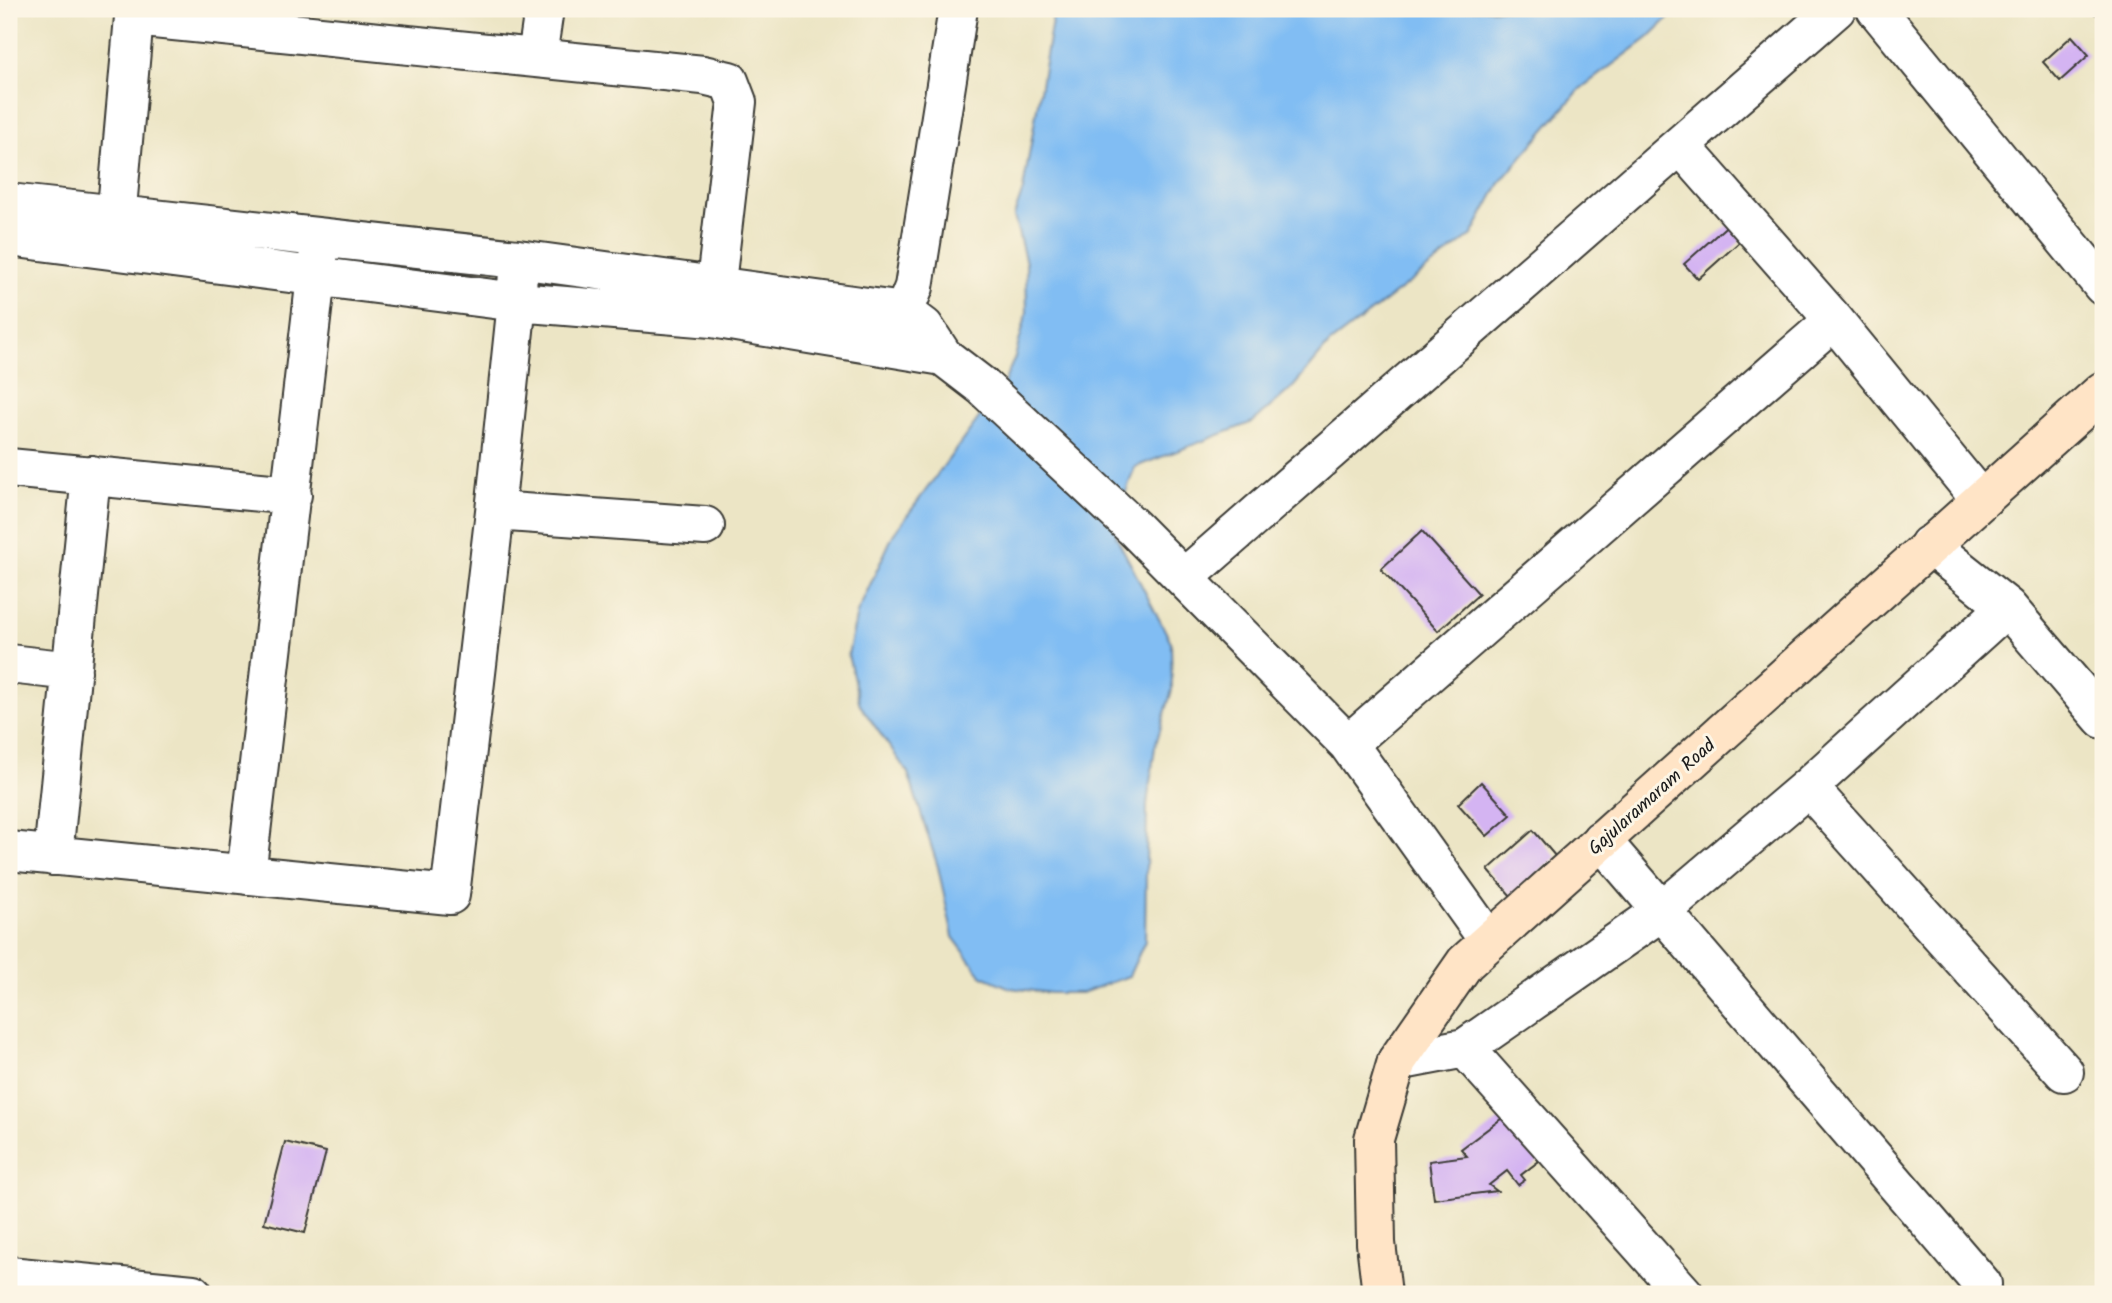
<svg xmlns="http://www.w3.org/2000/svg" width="2112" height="1303" font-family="Kalam,sans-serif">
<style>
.water{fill:#81bdf3;stroke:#4e6c88;stroke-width:2}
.building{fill:#d4b4f2}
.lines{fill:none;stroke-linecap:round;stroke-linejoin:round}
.street-casing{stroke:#3b3a35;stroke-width:42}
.secondary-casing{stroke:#3b3a35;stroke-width:42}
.street{stroke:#fff;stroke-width:38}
.secondary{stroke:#ffe4c6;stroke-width:38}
.labels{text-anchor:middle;stroke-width:6;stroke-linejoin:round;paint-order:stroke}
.street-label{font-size:19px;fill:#1c1c1c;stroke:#fcf5e5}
</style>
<rect width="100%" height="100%" fill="#fcf5e5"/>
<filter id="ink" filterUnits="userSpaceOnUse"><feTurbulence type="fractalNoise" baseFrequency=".0143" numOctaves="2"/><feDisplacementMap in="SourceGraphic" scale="14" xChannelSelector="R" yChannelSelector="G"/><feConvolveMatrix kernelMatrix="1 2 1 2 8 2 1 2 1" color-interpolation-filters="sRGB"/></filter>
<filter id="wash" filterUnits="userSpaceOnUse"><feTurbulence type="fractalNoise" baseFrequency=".00686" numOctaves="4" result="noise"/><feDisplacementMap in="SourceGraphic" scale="28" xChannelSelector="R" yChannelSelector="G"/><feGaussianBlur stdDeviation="1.57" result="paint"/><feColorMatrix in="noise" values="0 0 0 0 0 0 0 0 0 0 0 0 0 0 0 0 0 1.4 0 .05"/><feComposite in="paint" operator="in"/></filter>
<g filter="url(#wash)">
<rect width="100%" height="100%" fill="#ece5c5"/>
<path class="water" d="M1054 9H1678L1648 38 1580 89 1501 181 1472 235 1329 344 1294 386 1253 422 1135 467 1120 508 1116 536 1171 642 1172 690 1155 747 1147 804 1145 941 1129 976 1082 993H1051L1010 988 982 976 953 937 938 867 908 773 860 705 848 655 857 613 893 535 1003 385 1015 357 1027 312 1026 263 1014 216 1023 190Z"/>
<g id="blocks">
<path class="building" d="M2086 9H2103V18Z
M2072 36 2089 55 2060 81 2043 62Z
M1731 222 1745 237 1698 279 1684 264Z
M1422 531 1479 594 1438 631 1381 569Z
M1481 782 1511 815 1487 836 1458 804Z
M1533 830 1556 857 1511 896 1488 870Z
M1505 1116 1539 1161 1521 1175 1525 1180 1518 1185 1507 1171 1489 1185 1497 1191 1434 1199 1429 1161 1467 1156 1461 1149Z
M285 1142 326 1152 305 1233 264 1223Z"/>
</g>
</g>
<g filter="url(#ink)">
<use href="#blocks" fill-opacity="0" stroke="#3b3a35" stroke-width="2"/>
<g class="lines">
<g class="street-casing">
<path id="street" d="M134 9V17L703 75 729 81 737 102 713 309
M1876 9 2103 286
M537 57 544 9
M1682 147 1834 320 1980 499
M9 203 518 259 904 312 924 327 943 356 982 386 1133 527 1348 744 1489 941
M9 237 517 302 712 318 943 356
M114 242 134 17
M894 337 914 287 958 9
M9 468 292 495
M495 511 705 526
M1929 545 2007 607 2103 719
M1184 578 1836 9
M9 664 72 671
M1348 744 1834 320
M1808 787 2064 1072
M1601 840 1982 1284
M9 851 450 895 495 511 517 302 518 259
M53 856 91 475
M246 875 319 251
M1465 1048 1684 1294
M1397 1061 1465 1048 1662 911 1808 787 2007 607
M9 1276 193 1294"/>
</g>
<g class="secondary-casing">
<path id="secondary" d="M1382 1294 1376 1243 1374 1139 1397 1061 1465 963 2103 391"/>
</g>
<use href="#street" class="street"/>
<use href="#secondary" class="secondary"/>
</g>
</g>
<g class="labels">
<g class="street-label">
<text transform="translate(1651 796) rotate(-42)" y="7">Gajularamaram Road</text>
</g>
</g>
<rect width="2112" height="1303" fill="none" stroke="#fcf5e5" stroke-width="35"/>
</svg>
